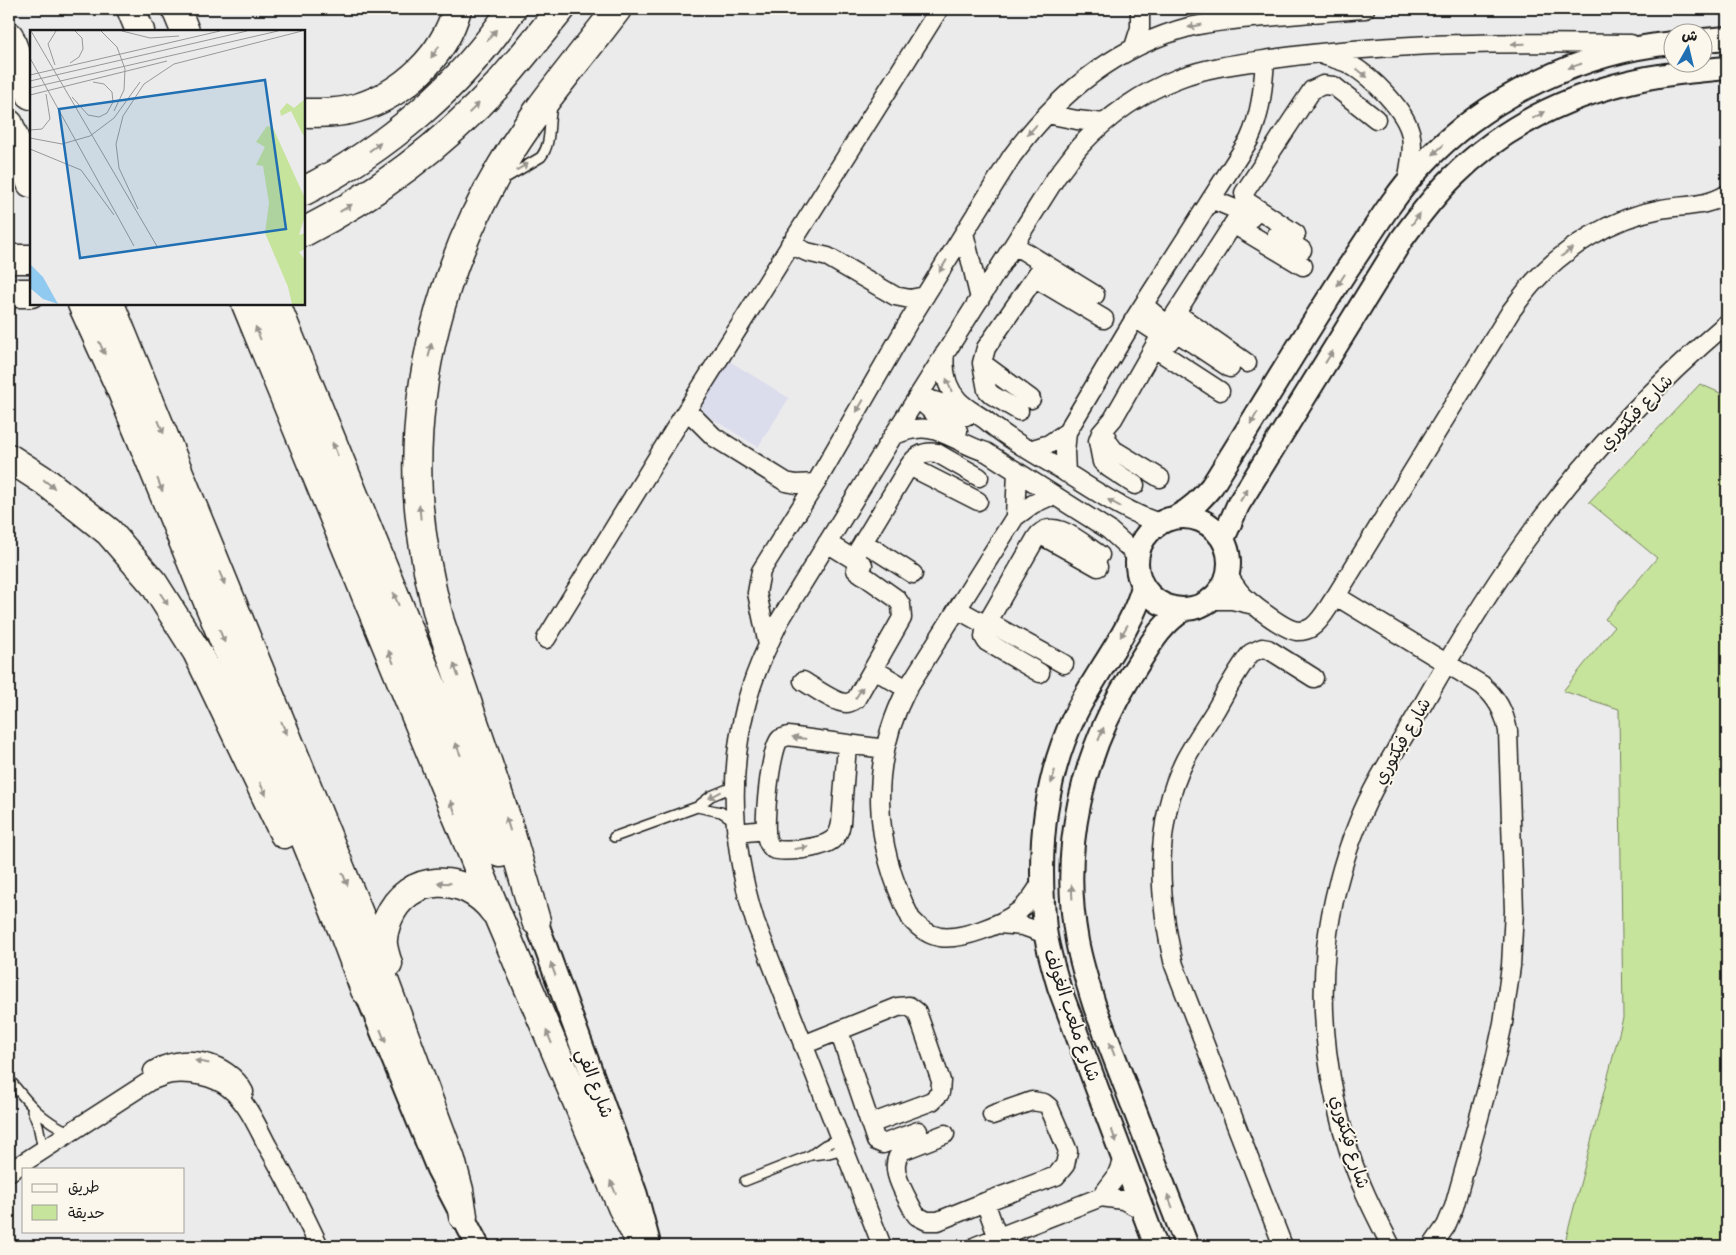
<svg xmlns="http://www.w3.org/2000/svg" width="1736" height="1255" font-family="Dekko,'Playpen Sans Arabic',sans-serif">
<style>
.built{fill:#dbdcec}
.green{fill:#c7e49c;stroke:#72805c}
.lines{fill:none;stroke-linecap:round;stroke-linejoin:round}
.service-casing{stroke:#1c1c1c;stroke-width:12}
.minor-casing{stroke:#1c1c1c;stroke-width:21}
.tertiary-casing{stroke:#1c1c1c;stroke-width:26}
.motorway-casing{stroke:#1c1c1c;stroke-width:31}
.service{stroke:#fbf7ec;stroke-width:9}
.minor{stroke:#fbf7ec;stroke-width:18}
.tertiary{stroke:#fbf7ec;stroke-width:22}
.motorway{stroke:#fbf7ec;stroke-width:28}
.oneway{fill:#97948e}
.labels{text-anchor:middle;stroke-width:4;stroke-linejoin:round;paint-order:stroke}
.street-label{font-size:18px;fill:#1c1c1c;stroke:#fbf7ec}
.inset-road{fill:none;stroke:#999899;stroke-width:1}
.view{fill:#1f6fb2;fill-opacity:0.15;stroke:#1f6fb2;stroke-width:2.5}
.inset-edge{fill:none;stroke:#1c1c1c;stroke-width:2.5}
</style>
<rect width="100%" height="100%" fill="#ecebec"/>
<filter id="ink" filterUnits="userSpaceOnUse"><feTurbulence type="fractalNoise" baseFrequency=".02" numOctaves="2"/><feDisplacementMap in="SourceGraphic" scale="10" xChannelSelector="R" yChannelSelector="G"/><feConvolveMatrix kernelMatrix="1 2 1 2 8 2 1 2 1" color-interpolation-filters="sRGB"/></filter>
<g filter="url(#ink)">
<path class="built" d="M726 359 789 398 758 447 703 413 701 397Z"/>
<path class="green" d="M1700 384 1727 396V1246H1564L1623 1018 1619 709 1563 691 1614 627 1605 619 1657 558 1589 502Z"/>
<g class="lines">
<g class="service-casing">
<path id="service" d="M504 179 541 157C552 143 548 124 552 107
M697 807 721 812 735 821
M614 837 697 807 711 796 735 786
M9 1079C27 1102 42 1121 70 1132
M32 1110 38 1125 43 1149
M811 1155 829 1153 844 1149
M745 1181 811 1155 825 1145 840 1138"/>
</g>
<g class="minor-casing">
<path id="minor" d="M1134 47 1140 28V9
M1323 55C1332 58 1341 60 1349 64 1371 76 1407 111 1411 136 1414 151 1409 168 1407 183
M1047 114 1077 120 1104 123
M1211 199 1235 209 1251 218
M1233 224 1303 266
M964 233 980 299
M1277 234 1302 250
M1296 234 1246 201 1244 193 1312 90 1323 85 1334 86 1376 119
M790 244 807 252 828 257 895 296 910 299 925 296
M1014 245 1095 295
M1035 278 1104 319
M1144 305 1173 330 1230 368
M1176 313 1247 363
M1135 318 1170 341
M1168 325 1241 212
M1154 348 1220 391
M945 353C943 370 946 387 958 400 966 409 978 414 988 422 1012 442 1039 456 1065 472 1096 491 1124 511 1159 523
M982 363 1031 399
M919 396 944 404 966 416
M917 398 945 423 958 431
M1019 411 992 395 987 390 982 363 986 348 1044 264
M686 412 695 418 714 437 786 482 796 484 816 483
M1104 430 1108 442 1114 450 1160 478
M893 436C935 416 949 441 986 452L1109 530 1129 548 1137 558
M1029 450 1049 444 1067 432
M909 466 978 501
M1066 473 1065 452 1067 432 1135 318 1249 140C1261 114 1263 89 1265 60
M1135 485 1109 468 1102 462 1098 441 1101 433 1113 419 1161 335
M1015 517 1017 472
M1039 534 1098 567
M863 542 913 574
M827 543 863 565
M853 559 909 466C916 455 925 451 937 453L979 477
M1228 575C1231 580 1235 586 1239 591 1248 602 1283 629 1297 631 1302 631 1308 630 1312 627 1322 620 1329 605 1336 596L1511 311C1518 302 1524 293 1532 284 1565 247 1612 218 1661 209 1684 205 1707 207 1727 194
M1336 596 1482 685C1497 698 1504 711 1508 731L1514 911 1511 966 1503 1023 1495 1060 1454 1207 1446 1226 1432 1246
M1210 600H1232L1254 605
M957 609 986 625
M988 622 1064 664
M546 639 678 424 939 9
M768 645 757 593 761 571 816 483 908 323 1012 156C1057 95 1114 47 1189 27 1214 21 1241 19 1267 17 1300 14 1333 11 1365 9
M873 669 907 689
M1040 673 987 642 984 637 986 625 1036 538C1052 514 1083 544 1100 555
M803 681C813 687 835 703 846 703 850 703 853 701 856 699L902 618 901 605 897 599 856 570
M847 745 841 823C840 830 838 836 832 840 822 848 784 853 773 849 770 846 768 843 767 839 763 825 770 749 780 739L788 736 885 749
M736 833 766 830
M1042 881C1036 892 1029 903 1019 911 1001 925 962 940 940 937 928 935 919 928 911 919 873 844 868 765 907 689L1015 517 1033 504 1053 495
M999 924 1023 926 1046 934
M839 1031 876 1141 883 1144 918 1131
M803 1045 898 1007 909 1006 917 1012 941 1081 940 1093 932 1101 870 1124
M153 1071C181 1052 228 1060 244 1092
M945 1134 904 1150C884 1164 906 1195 914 1212L917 1216 927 1221H938L985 1202 1056 1176 1065 1165 1068 1151 1049 1107 1044 1103 1032 1101 992 1115
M9 1172 150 1081C156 1079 164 1075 171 1074 190 1072 214 1076 229 1088 247 1102 257 1126 267 1145 286 1178 303 1212 319 1246
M1101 1197 1116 1177 1123 1159
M985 1202 998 1238
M882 1246 755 921C733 852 728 780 745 709 752 678 766 649 780 620L893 436 1057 176C1065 166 1072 156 1080 146 1107 117 1142 92 1179 78 1211 66 1245 63 1279 58 1395 42 1514 42 1631 44
M976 1246 1101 1197 1123 1200 1142 1210
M1283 1246 1174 965C1158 897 1153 824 1185 760 1194 743 1205 727 1215 711 1226 692 1237 670 1251 653L1262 648 1268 649 1314 678
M1391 1246C1376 1216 1360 1186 1350 1154 1328 1088 1319 1016 1326 948 1331 906 1342 862 1358 823 1374 782 1400 744 1422 706 1457 644 1494 582 1537 525 1592 451 1657 383 1727 323"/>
</g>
<g class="tertiary-casing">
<path id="tertiary" d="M1704 40 1727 38
M1137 563a46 46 0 1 1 92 0a46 46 0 1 1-92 0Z
M1176 517C1192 509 1201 499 1212 486 1257 415 1300 342 1346 271 1371 234 1393 196 1423 164 1485 97 1584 51 1674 43
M1223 539 1238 505 1402 239C1418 217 1434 196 1453 177 1501 129 1563 98 1629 82 1661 74 1695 71 1727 68
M1143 587C1130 634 1095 672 1074 717 1047 774 1039 839 1043 902 1044 913 1044 925 1046 936 1049 953 1054 970 1059 987L1156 1246
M1185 609C1158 626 1148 649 1131 675 1082 755 1060 848 1077 941 1081 963 1088 985 1095 1007L1187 1246
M536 921 622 1156 636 1195 648 1240
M365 990 438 1169 478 1246"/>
</g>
<g class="motorway-casing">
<path id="motorway" d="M131 9 140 31
M176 9 185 31
M9 36 31 95
M304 113C322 113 340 113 357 108 404 94 444 56 457 9
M9 124 31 183
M304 191C385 150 462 85 512 9
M304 232C376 195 443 144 498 85 520 60 540 34 561 9
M9 259H31
M9 293H31
M82 304 122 392 342 929 365 990
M110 304 360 916 451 1160 459 1190 463 1216
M246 304 498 916 622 1207 642 1246
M276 304 500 853
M9 458 46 482 109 532 154 584 197 652 284 834
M536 921 505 814 440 622C429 581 421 539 418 496 412 382 443 265 501 167 534 110 578 61 617 9
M388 964C386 958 384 951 383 945 382 936 385 927 388 919 407 872 466 872 494 911"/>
</g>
<use href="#service" class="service"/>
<use href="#minor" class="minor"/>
<use href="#tertiary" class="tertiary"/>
<use href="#motorway" class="motorway"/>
</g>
<defs><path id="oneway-solid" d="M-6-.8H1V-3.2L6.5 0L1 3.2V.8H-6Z" transform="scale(1.25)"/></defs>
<g class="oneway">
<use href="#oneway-solid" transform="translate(1195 26) rotate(168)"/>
<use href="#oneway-solid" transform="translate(492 35) rotate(-51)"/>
<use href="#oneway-solid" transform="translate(1518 44) rotate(179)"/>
<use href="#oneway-solid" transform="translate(435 52) rotate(125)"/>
<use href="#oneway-solid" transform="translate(1575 66) rotate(161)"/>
<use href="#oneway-solid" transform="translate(1362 73) rotate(39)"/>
<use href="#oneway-solid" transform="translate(474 108) rotate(-45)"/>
<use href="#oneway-solid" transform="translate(1539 115) rotate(-28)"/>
<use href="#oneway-solid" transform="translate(1032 130) rotate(131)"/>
<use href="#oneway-solid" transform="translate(375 147) rotate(-36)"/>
<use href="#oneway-solid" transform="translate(1438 150) rotate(137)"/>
<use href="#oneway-solid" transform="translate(522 167) rotate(-31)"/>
<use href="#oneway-solid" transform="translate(346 208) rotate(-31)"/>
<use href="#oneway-solid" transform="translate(1416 219) rotate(-54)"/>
<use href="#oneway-solid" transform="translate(1567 252) rotate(-38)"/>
<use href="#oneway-solid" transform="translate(943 266) rotate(122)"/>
<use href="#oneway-solid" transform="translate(1341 280) rotate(123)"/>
<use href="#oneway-solid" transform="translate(258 333) rotate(-111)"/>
<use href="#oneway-solid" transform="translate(102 348) rotate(66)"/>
<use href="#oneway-solid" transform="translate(430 350) rotate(-78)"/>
<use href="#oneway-solid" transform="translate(1329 357) rotate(-58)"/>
<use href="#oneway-solid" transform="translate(949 385) rotate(-112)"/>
<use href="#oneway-solid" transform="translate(860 406) rotate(120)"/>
<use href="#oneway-solid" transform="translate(1254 418) rotate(121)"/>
<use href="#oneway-solid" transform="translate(161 427) rotate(68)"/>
<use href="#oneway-solid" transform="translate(335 449) rotate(-112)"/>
<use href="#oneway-solid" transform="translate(49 484) rotate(38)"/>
<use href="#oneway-solid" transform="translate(160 485) rotate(68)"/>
<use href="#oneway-solid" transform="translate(1244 495) rotate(-58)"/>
<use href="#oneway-solid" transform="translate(1114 503) rotate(-151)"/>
<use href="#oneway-solid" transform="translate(420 512) rotate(-95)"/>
<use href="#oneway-solid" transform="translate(222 578) rotate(68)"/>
<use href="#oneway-solid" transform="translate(164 599) rotate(57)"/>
<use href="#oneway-solid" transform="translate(396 599) rotate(-112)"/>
<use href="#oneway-solid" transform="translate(1124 631) rotate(121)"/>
<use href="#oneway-solid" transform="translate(222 636) rotate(68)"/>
<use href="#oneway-solid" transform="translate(391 657) rotate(-112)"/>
<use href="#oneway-solid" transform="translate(456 670) rotate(-109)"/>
<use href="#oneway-solid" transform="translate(859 693) rotate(-57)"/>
<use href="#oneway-solid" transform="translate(284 728) rotate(68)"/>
<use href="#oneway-solid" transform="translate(1101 734) rotate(-68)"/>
<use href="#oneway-solid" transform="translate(799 738) rotate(-172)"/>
<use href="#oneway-solid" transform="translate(458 749) rotate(-112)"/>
<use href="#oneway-solid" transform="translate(1053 777) rotate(105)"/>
<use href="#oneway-solid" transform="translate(263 789) rotate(64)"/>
<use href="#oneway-solid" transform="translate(715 795) rotate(152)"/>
<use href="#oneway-solid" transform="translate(453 807) rotate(-112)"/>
<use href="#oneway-solid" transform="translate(508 824) rotate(-107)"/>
<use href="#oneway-solid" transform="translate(801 848) rotate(-9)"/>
<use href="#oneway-solid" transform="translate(345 879) rotate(68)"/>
<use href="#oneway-solid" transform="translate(444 883) rotate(-179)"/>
<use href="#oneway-solid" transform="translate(1072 892) rotate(-93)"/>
<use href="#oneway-solid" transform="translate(553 969) rotate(-110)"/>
<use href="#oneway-solid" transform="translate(383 1036) rotate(68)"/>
<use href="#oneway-solid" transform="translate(549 1037) rotate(-113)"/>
<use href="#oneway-solid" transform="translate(1112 1049) rotate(-111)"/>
<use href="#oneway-solid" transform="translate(202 1062) rotate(-168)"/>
<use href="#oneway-solid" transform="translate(1114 1136) rotate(70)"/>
<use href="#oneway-solid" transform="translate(613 1187) rotate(-113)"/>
<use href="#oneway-solid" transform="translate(1170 1201) rotate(-111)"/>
</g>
</g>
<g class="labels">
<g class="street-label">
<text transform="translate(1636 412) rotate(-46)" y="6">شارع فيكتوري</text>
<text transform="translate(1402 741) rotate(-60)" y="6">شارع فيكتوري</text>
<text transform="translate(1072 1015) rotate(71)" y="6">شارع ملعب الغولف</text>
<text transform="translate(595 1083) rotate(69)" y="6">شارع الفي</text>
<text transform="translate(1350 1142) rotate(73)" y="6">شارع فيكتوري</text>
</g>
</g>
<g transform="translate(30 30)">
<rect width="275" height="275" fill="#ecebec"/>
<path d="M275 69V104L273 105 261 81 251 86 250 81 257 73 264 78ZM237 96 243 98 274 166 275 186 269 205 275 203V219L269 222 275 230V274H262L258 257 235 203 239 173 233 136 226 135 235 117 226 112Z" fill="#c7e49c"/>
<path d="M0 234 13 247 28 274 13 269 0 258Z" fill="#91caf0"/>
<path class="inset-road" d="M1 1 128 218M71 1 87 17 95 39 94 60 84 81M92 1 120 8 149 6M0 28 104 216M40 33 49 27 53 19 52 8 45 1M25 35 18 14 26 1M0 45 190 1M0 51 217 1M0 58 248 1M0 65 137 31M42 67 58 85 69 87 77 83 83 72 82 62 74 54 63 52M0 100 12 99 20 89 16 64M0 108 32 114 60 106 84 88 110 52M0 119 51 140 84 185M108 179 89 138 86 114 93 86 114 54 144 34 272 1"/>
<path class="view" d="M235 50 256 199 50 228 29 79Z"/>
<rect width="275" height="275" class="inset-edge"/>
</g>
<rect width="1736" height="1255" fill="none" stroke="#fbf7ec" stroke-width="30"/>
<rect x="15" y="15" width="1706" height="1225" fill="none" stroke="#1c1c1c" stroke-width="2" filter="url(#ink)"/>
<rect x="22" y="1168" width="162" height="65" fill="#fbf7ec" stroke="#a29f99"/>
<rect x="32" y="1184" width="25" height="8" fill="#fbf7ec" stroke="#a29f99"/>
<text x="68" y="1192" font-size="15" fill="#1c1c1c">طريق</text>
<rect x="32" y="1205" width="25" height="15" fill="#c7e49c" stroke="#a29f99"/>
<text x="68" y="1218" font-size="15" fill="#1c1c1c">حديقة</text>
<g transform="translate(1688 48) rotate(8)"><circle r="24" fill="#fbf7ec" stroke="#a29f99"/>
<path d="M0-4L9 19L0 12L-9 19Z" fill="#1f6fb2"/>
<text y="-8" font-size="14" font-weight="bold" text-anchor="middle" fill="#1c1c1c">ش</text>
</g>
</svg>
